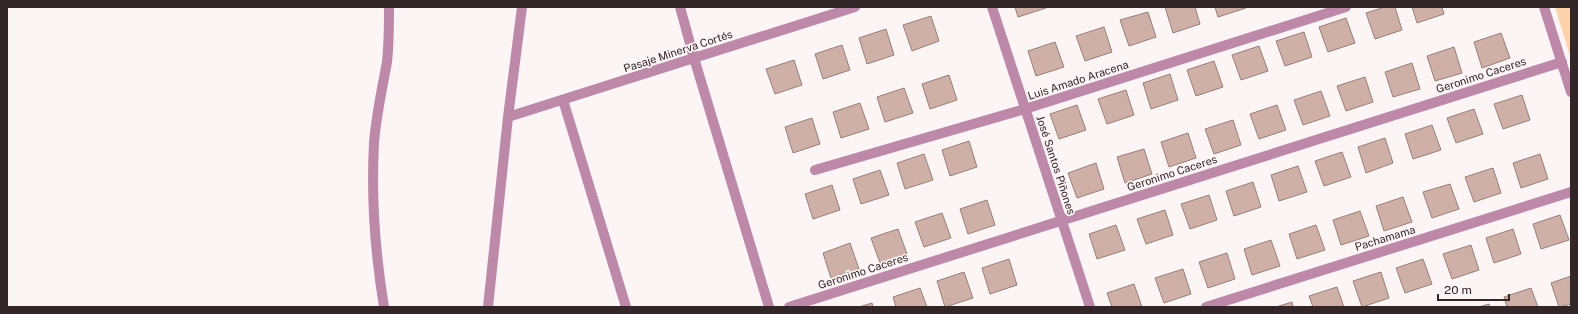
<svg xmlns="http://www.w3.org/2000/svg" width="1578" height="314" font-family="'Public Sans',sans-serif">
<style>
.green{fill:#fed3a9}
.building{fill:#cfb0a6;stroke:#9c7e75}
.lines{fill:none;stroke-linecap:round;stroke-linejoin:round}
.minor{stroke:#be88a9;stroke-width:10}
.labels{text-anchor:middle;stroke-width:3.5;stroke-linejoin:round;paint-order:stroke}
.street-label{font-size:11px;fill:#332628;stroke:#fcf5f5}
</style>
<rect width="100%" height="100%" fill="#fcf5f5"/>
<path class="green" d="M1555 7H1571V59Z"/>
<path class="building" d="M1015 7H1045L1046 8 1018 17Z
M1165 7H1195L1200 24 1173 33Z
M1215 7H1245L1246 8 1218 17Z
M1385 7H1395L1402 30 1375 39 1366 13Z
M1412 7H1442L1444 14 1417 23Z
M1148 12 1156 37 1129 46 1120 20Z
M931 16 939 41 912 51 903 25Z
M1346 18 1355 43 1328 52 1319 27Z
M1104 27 1112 52 1085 61 1076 36Z
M886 29 894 55 867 64 859 38Z
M1304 32 1312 57 1285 66 1276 41Z
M1501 33 1510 58 1482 68 1474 42Z
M1055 42 1064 67 1036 76 1028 51Z
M842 45 850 70 823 79 815 54Z
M1259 46 1268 71 1241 80 1232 55Z
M1454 47 1462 73 1435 81 1427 56Z
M794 60 802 85 775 94 766 69Z
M1214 61 1223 87 1196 96 1187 70Z
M1412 63 1420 89 1393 97 1385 72Z
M1170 74 1178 100 1151 109 1143 83Z
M949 75 957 100 930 109 922 84Z
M1365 77 1373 102 1346 111 1337 86Z
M904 88 913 113 885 122 877 97Z
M1126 90 1134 115 1107 124 1098 99Z
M1321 91 1330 116 1303 125 1294 100Z
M1522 95 1530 120 1503 129 1494 104Z
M860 103 869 129 841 138 833 112Z
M1077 105 1086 130 1059 139 1050 114Z
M1277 105 1286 130 1259 139 1250 114Z
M1474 109 1483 134 1456 143 1447 118Z
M812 118 820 144 793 153 785 127Z
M1233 120 1241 145 1214 154 1205 129Z
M1432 125 1441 150 1413 159 1405 134Z
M1188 133 1196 158 1169 167 1161 142Z
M1385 138 1393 163 1366 173 1358 147Z
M969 141 977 167 950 176 942 150Z
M1144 149 1152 174 1125 183 1117 157Z
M1342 152 1351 177 1324 186 1315 161Z
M924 154 933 180 905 189 897 163Z
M1540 154 1548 179 1521 188 1513 163Z
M1096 163 1104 189 1077 198 1068 173Z
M1298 166 1307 192 1279 201 1271 175Z
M1493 168 1501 193 1474 202 1465 177Z
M880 170 889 195 861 204 853 179Z
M1253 182 1261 207 1234 216 1226 191Z
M1450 184 1459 209 1432 218 1423 192Z
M832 185 840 210 813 219 805 194Z
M1209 195 1217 220 1190 229 1181 204Z
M1403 197 1412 222 1384 231 1376 206Z
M987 200 995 225 968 234 960 209Z
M1165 210 1173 235 1146 244 1137 219Z
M1360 211 1369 236 1341 245 1333 220Z
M942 213 951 238 924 247 915 222Z
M1560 215 1569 240 1541 249 1533 224Z
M1116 225 1125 250 1097 259 1089 234Z
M1316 225 1325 250 1297 259 1289 234Z
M898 229 907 254 880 263 871 238Z
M1513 229 1521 254 1494 263 1486 238Z
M1271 240 1280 266 1252 275 1244 249Z
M850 243 859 269 831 278 823 253Z
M1471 245 1479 270 1452 279 1443 254Z
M1227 253 1235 279 1208 288 1199 262Z
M1009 259 1017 285 990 294 982 268Z
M1423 259 1432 284 1405 293 1396 268Z
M1183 269 1191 294 1164 303 1155 278Z
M964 272 973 298 945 307 937 281Z
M1381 272 1389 298 1362 307 1353 281Z
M1571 276V304L1559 307 1551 283Z
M1134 284 1142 307H1112L1107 293Z
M1337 287 1344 307H1313L1309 296Z
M920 288 927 307H896L893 297Z
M1531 288 1538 307H1507L1504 297Z
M1292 302 1293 307H1276Z
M872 303 873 307H859Z
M1489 304 1490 307H1479Z"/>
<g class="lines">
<path class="minor" d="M680 7 694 58 769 307
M992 7 1090 307
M1544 7 1571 92
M563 100 626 307
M508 117 855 7
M815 170 1025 109 1346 7
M384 307C375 252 371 199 374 143 376 116 382 89 387 62 389 44 389 25 389 7
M488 307 508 117 522 7
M789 307 1562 62
M1206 307 1571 192"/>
</g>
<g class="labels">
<g class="street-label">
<text transform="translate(678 51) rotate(-18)" y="4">Pasaje Minerva Cortés</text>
<text transform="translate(1481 75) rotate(-18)" y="4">Geronimo Caceres</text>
<text transform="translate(1078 80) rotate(-18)" y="4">Luis Amado Aracena</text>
<text transform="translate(1056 165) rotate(72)" y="4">José Santos Piñones</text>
<text transform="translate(1172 173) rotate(-18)" y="4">Geronimo Caceres</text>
<text transform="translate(1385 238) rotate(-17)" y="4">Pachamama</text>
<text transform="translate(863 271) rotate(-18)" y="4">Geronimo Caceres</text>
</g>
</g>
<rect width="1578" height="314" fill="none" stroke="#332628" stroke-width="16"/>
<path d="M1438 294v6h71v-6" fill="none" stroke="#332628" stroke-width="2"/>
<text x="1444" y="294" font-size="12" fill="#332628" stroke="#fcf5f5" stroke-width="3" paint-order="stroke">20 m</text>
</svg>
